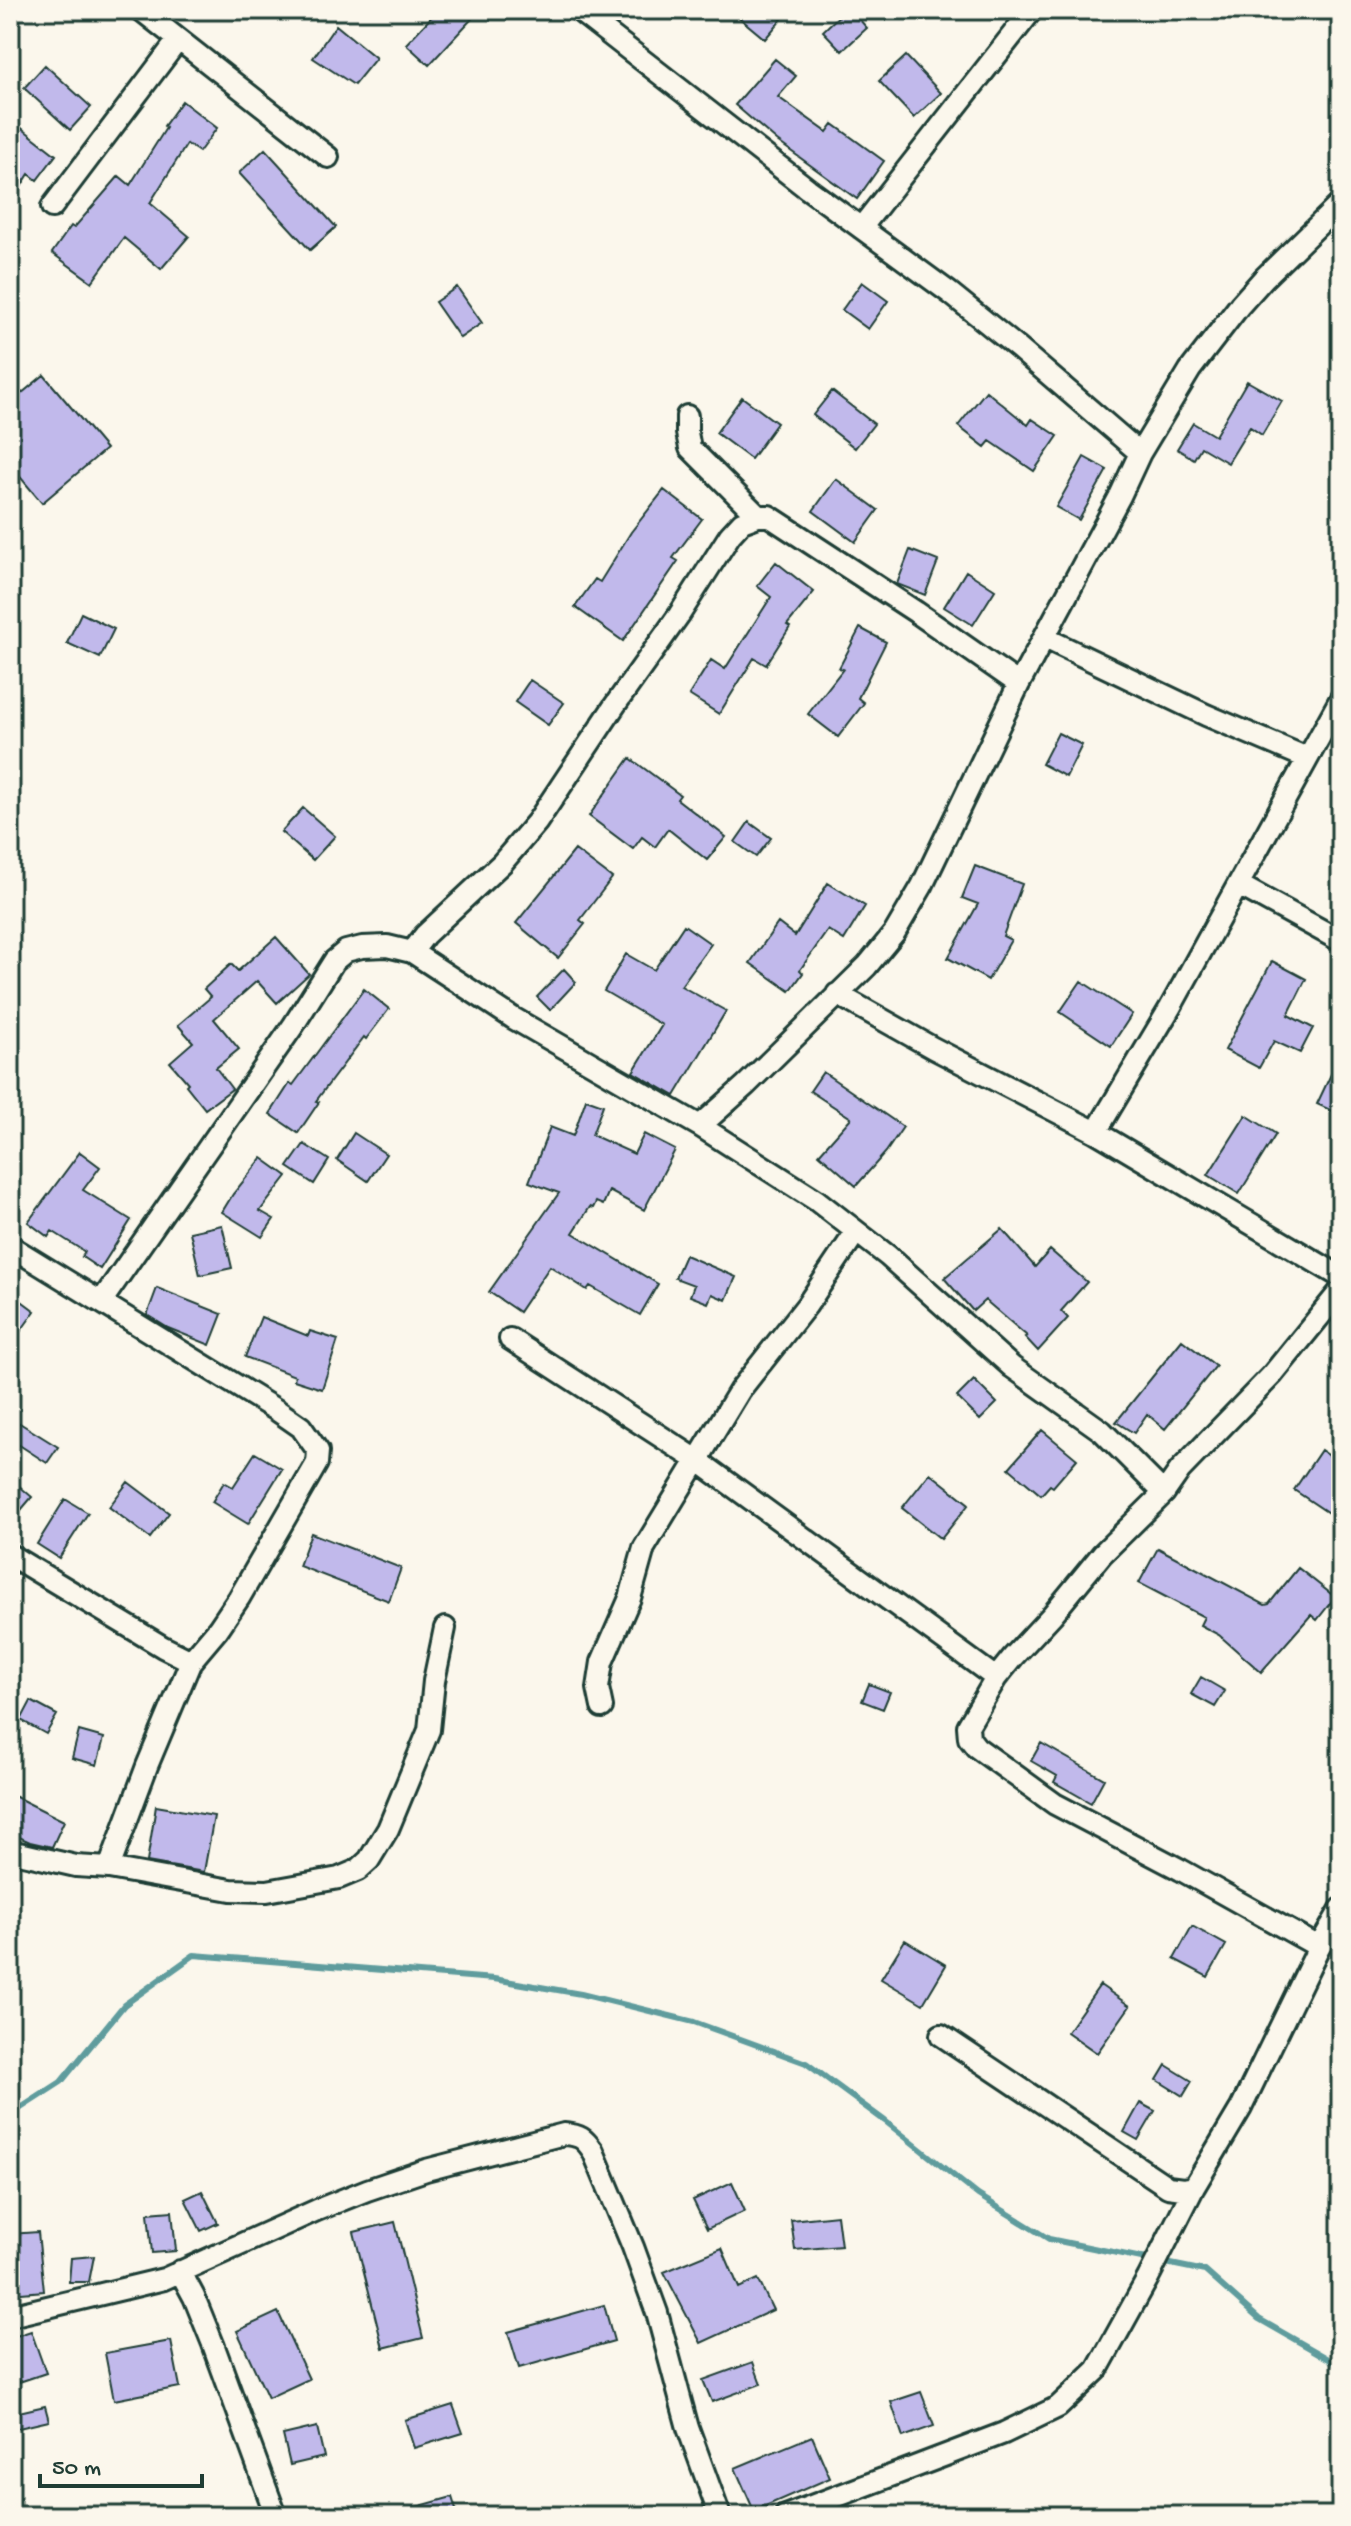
<svg xmlns="http://www.w3.org/2000/svg" width="1351" height="2526" font-family="'Gochi Hand',sans-serif">
<style>
.lines{fill:none;stroke-linecap:round;stroke-linejoin:round}
.stream{stroke:#5f9c9d;stroke-width:6}
.building{fill:#c1b9eb;stroke:#1f3d34;stroke-width:2}
.minor-casing{stroke:#1f3d34;stroke-width:26}
.minor{stroke:#fbf7ec;stroke-width:20}
</style>
<rect width="100%" height="100%" fill="#fbf7ec"/>
<filter id="ink" filterUnits="userSpaceOnUse"><feTurbulence type="fractalNoise" baseFrequency=".0125" numOctaves="2"/><feDisplacementMap in="SourceGraphic" scale="16" xChannelSelector="R" yChannelSelector="G"/><feConvolveMatrix kernelMatrix="1 2 1 2 8 2 1 2 1" color-interpolation-filters="sRGB"/></filter>
<g filter="url(#ink)">
<g class="lines">
<path class="stream" d="M10 2115 61 2082 124 2005 194 1955 494 1979 581 1994 694 2022 806 2063 885 2121 978 2195 1049 2239 1205 2271 1259 2319 1341 2366"/>
</g>
<path class="building" d="M438 10H480L429 65 406 44Z
M730 10H771L782 19 765 39Z
M845 10H851L867 28 842 51 823 31Z
M336 25 376 58 354 85 313 58Z
M906 56 941 93 914 118 879 81Z
M775 59 796 76 778 97 827 132 833 124 884 161 857 199 777 141 735 105Z
M45 65 91 107 70 130 24 88Z
M182 101 217 128 199 152 187 144 150 203 189 236 161 269 124 238 92 282 52 253 71 226 74 228 119 176 130 185 166 128 164 126Z
M10 119 56 155 37 180 29 174 10 204Z
M265 149 336 227 310 250 239 173Z
M862 282 888 301 868 329 842 310Z
M457 287 482 323 460 338 435 302Z
M44 375 106 449 42 503 10 465V403Z
M1247 381 1282 401 1262 435 1250 427 1228 463 1201 447 1194 459 1177 449 1193 423 1215 436Z
M832 391 874 424 855 448 813 415Z
M986 391 1028 425 1032 419 1058 436 1034 471 990 441 985 447 958 426Z
M742 397 777 423 751 459 716 433Z
M1084 457 1107 470 1079 520 1056 507Z
M836 479 878 510 855 542 813 511Z
M664 490 702 519 673 558 678 561 623 641 575 607 595 579 600 582 631 532Z
M910 550 938 561 925 595 897 584Z
M776 562 814 592 787 625 790 627 766 665 754 658 719 714 689 695 711 660 725 669 771 597 757 586Z
M966 571 995 590 973 625 944 607Z
M81 613 114 629 100 658 67 643Z
M860 628 886 642 858 698 864 703 838 737 808 714 843 669 839 668Z
M530 680 564 703 548 725 515 702Z
M1058 733 1082 745 1066 777 1042 764Z
M630 758 680 795 677 799 726 837 707 860 668 829 655 847 642 837 633 849 589 816Z
M303 808 335 836 313 860 281 832Z
M749 822 771 838 756 857 735 842Z
M575 850 612 878 580 920 585 924 558 958 516 923Z
M975 866 1022 884 1003 936 1011 940 988 980 948 958 978 904 962 898Z
M828 883 865 906 844 940 828 930 800 970 803 973 790 991 750 963 778 923 795 936Z
M684 925 711 944 681 986 726 1011 675 1096 633 1072 662 1025 604 991 626 954 654 970Z
M276 937 309 974 277 1003 257 981 214 1019 239 1049 216 1068 232 1089 205 1109 186 1085 188 1083 170 1062 193 1042 178 1025 211 997 204 989 231 964 238 971Z
M1272 961 1306 979 1288 1015 1313 1028 1300 1053 1274 1041 1259 1068 1225 1050Z
M564 969 576 982 550 1010 537 997Z
M1081 981 1132 1014 1111 1046 1060 1012Z
M364 989 389 1009 366 1039 364 1037 316 1101 319 1102 298 1133 270 1114 290 1083 293 1085Z
M1341 1053V1115L1317 1104Z
M823 1072 903 1127 886 1152 856 1186 819 1154 851 1118 810 1091Z
M586 1099 603 1105 592 1135 634 1154 644 1134 675 1150 644 1210 609 1191 603 1205 596 1202 593 1208 590 1207 573 1233 658 1284 640 1315 590 1286 587 1290 550 1266 519 1312 489 1292 559 1193 529 1182 550 1127 573 1136Z
M1246 1115 1276 1134 1239 1194 1208 1175Z
M354 1133 386 1154 368 1181 337 1160Z
M304 1144 329 1160 314 1184 288 1167Z
M80 1152 100 1167 83 1190 131 1220 100 1269 82 1257 85 1252 52 1231 48 1237 28 1222Z
M262 1158 287 1176 260 1211 274 1219 262 1237 222 1212 233 1194Z
M222 1225 232 1268 200 1275 190 1232Z
M1002 1229 1035 1267 1050 1250 1087 1282 1061 1311 1068 1318 1038 1351 1025 1337 1027 1336 985 1300 973 1311 944 1278Z
M685 1255 736 1277 726 1300 712 1294 708 1303 690 1296 694 1285 675 1278Z
M157 1288 222 1314 210 1345 168 1328 147 1315Z
M19 1299 35 1311 10 1346V1312Z
M261 1317 308 1336 310 1331 338 1340 322 1389 294 1380 295 1376 245 1357Z
M1182 1340 1216 1366 1165 1429 1147 1414 1134 1433 1116 1422Z
M974 1380 997 1403 980 1420 957 1397Z
M10 1417 58 1447 47 1463 10 1439Z
M1042 1430 1077 1459 1053 1487 1050 1485 1041 1495 1009 1468Z
M1321 1450 1341 1464V1496L1330 1514 1294 1490Z
M255 1453 282 1469 248 1524 212 1502 224 1482 233 1487Z
M930 1473 969 1504 941 1539 902 1508Z
M10 1478 32 1497 10 1523Z
M128 1482 169 1513 150 1538 109 1507Z
M65 1499 88 1513 59 1558 37 1544Z
M311 1533 401 1568 389 1601 299 1566Z
M1158 1548 1265 1605 1269 1604 1298 1568 1335 1597 1317 1620 1311 1615 1261 1672 1219 1635 1200 1625 1204 1617 1139 1583Z
M1201 1677 1225 1691 1215 1707 1191 1694Z
M869 1684 890 1692 883 1709 862 1701Z
M31 1701 57 1715 46 1734 21 1720Z
M79 1731 104 1738 97 1765 72 1758Z
M1041 1743 1104 1779 1091 1803 1054 1782 1057 1776 1031 1761Z
M10 1794 64 1821 52 1847 30 1842 10 1833Z
M156 1806 214 1816 204 1872 147 1862Z
M1192 1926 1226 1945 1208 1977 1174 1959Z
M905 1940 946 1965 923 2004 881 1979Z
M1100 1985 1130 2006 1097 2053 1067 2032Z
M1166 2065 1192 2081 1183 2096 1157 2080Z
M1140 2103 1155 2111 1138 2140 1124 2132Z
M732 2182 745 2211 707 2229 693 2200Z
M202 2191 218 2223 201 2231 185 2199Z
M172 2211 176 2251 152 2253 148 2213Z
M837 2215 841 2246 795 2250 791 2220Z
M395 2222 423 2338 383 2348 354 2232Z
M38 2232 44 2291 10 2294V2234Z
M722 2248 739 2288 758 2279 773 2310 701 2343 664 2272Z
M94 2256 89 2282H69L71 2258Z
M604 2305 614 2341 519 2368 508 2332Z
M278 2312 309 2379 268 2398 237 2331Z
M31 2331 46 2373 10 2385V2338Z
M171 2341 180 2387 114 2400 105 2353Z
M753 2362 761 2384 712 2402 703 2380Z
M921 2392 934 2426 903 2437 891 2402Z
M453 2405 463 2433 414 2448 405 2420Z
M45 2406 49 2421 10 2430V2414Z
M317 2427 324 2457 290 2465 283 2435Z
M812 2436 830 2478 754 2511 735 2468Z
M452 2497 458 2516H402V2511Z"/>
<g class="lines">
<g class="minor-casing">
<path id="minor" d="M141 10 328 157
M578 10 808 189 950 293 1018 348 1140 453
M52 207 178 40
M861 228 1032 10
M687 416V433L690 448 758 516
M1045 638 1206 715 1307 758
M1239 885 1341 941
M412 952 425 935 502 863 537 822 615 705 679 615 730 535 742 522 758 516H769L916 612 1019 684
M837 994 933 1048 1096 1132 1341 1277
M700 1126 746 1085 867 966 895 932 922 886 1019 684 1120 496 1140 453 1190 370 1240 305 1264 278 1341 203
M1096 1132 1170 1008 1341 698
M10 1246 278 1411 301 1427 318 1451 317 1463 239 1598 218 1629 191 1661 147 1766 109 1868
M101 1302 293 1026 334 961 346 951 362 947 387 946 412 952 513 1018 700 1126 816 1200 888 1256 1012 1367 1102 1431 1164 1493
M510 1339 697 1460 996 1678
M10 1555 163 1647 191 1661
M602 1707 598 1688 602 1662 630 1598 644 1548 740 1390 807 1305 856 1232
M10 1851 76 1866 109 1868 231 1890 267 1891 339 1878 358 1870 369 1860 388 1829 429 1730 434 1681 445 1628
M1319 1947 1181 1870 1055 1804 976 1747 969 1738 968 1726 996 1678 1013 1657 1052 1615 1102 1554 1164 1493 1180 1470 1272 1375 1341 1290
M941 2035 1168 2187 1183 2189 1194 2187 1241 2108 1319 1947 1341 1909
M180 2271 194 2297 213 2344 276 2516
M10 2316 164 2279 317 2210 367 2190 426 2170 564 2134C580 2135 584 2138 593 2151L633 2247 657 2313 688 2428 720 2516
M785 2516 1004 2433 1058 2407 1097 2370 1148 2278 1194 2187"/>
</g>
<use href="#minor" class="minor"/>
</g>
</g>
<rect width="1351" height="2526" fill="none" stroke="#fbf7ec" stroke-width="40"/>
<rect x="20" y="20" width="1311" height="2486" fill="none" stroke="#1f3d34" stroke-width="3" filter="url(#ink)"/>
<path d="M40 2474v12h162v-12" fill="none" stroke="#1f3d34" stroke-width="4"/>
<text x="52" y="2474" font-size="24" fill="#1f3d34" stroke="#fbf7ec" stroke-width="6" paint-order="stroke">50 m</text>
</svg>
